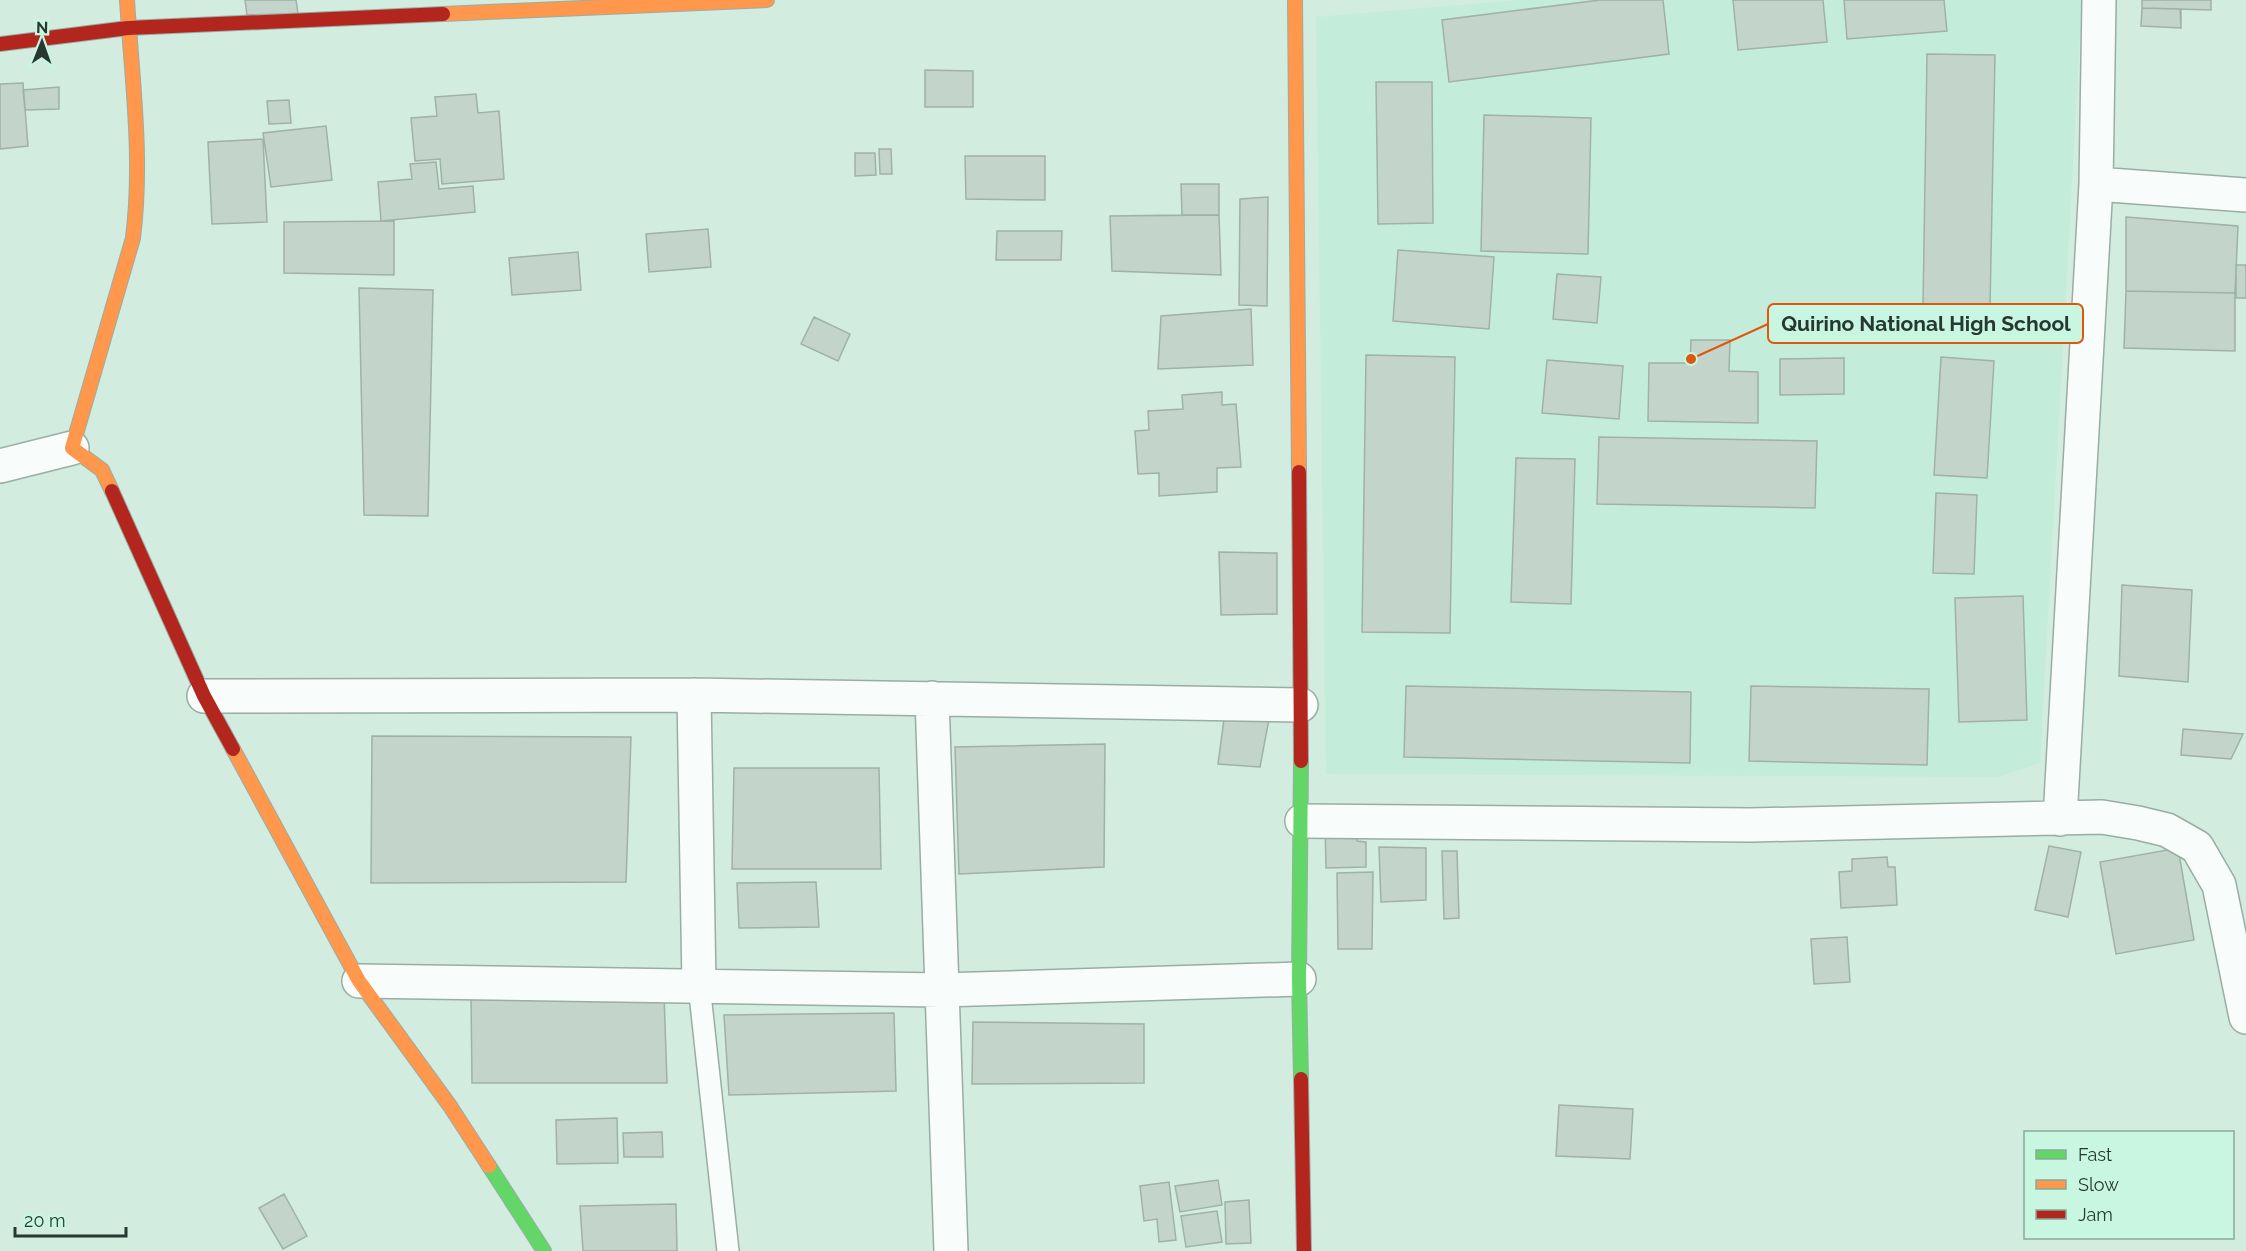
<svg xmlns="http://www.w3.org/2000/svg" width="2246" height="1251" font-family="Raleway,sans-serif">
<style>
.built{fill:#c3edda}
.building{fill:#c3d5cb;stroke:#a0b1a6;stroke-width:1.5}
.lines{fill:none;stroke-linecap:round;stroke-linejoin:round}
.lane-casing{stroke:#99ada4;stroke-width:24}
.street-casing{stroke:#99ada4;stroke-width:36}
.fast-casing{stroke:#99ada4;stroke-width:16}
.slow-casing{stroke:#99ada4;stroke-width:16}
.jam-casing{stroke:#99ada4;stroke-width:16}
.lane{stroke:#f8fcfa;stroke-width:21}
.street{stroke:#f8fcfa;stroke-width:33}
.fast{stroke:#63d668;stroke-width:14}
.slow{stroke:#ff974d;stroke-width:14}
.jam{stroke:#b3261e;stroke-width:14}
.leader{fill:none;stroke:#de570e;stroke-width:2}
.callout-dot{fill:#de570e;stroke:#c8f6e1;stroke-width:2}
.callout{fill:#c8f6e1;stroke:#de570e;stroke-width:2}
.callout-label{font-size:21px;text-anchor:middle;font-weight:bold;fill:#263831}
</style>
<rect width="100%" height="100%" fill="#d2ece0"/>
<path class="built" d="M1519 0H2082L2040 763 1998 777 1326 774 1316 17Z"/>
<path class="building" d="M245 0H296L298 14 247 15Z
M1600 0H1663L1669 54 1449 82 1442 20Z
M1733 0H1823L1827 42 1738 50Z
M1844 0H1944L1947 31 1847 39Z
M2142 0H2211V10L2142 8Z
M2142 0H2211V10L2142 8Z
M2142 8 2181 9V28L2141 26Z
M2142 8 2180 9 2181 28 2141 26Z
M1927 54 1995 55 1990 307 1923 306Z
M925 70 973 71V107H925Z
M1376 82H1432L1433 223 1378 224Z
M23 83 28 146 0 149V84Z
M23 83 28 146 0 149V84Z
M59 87V109L25 110 23 90Z
M476 94 478 113 499 111 504 179 442 184 440 159 415 161 411 118 437 116 435 97Z
M289 100 291 123 269 124 267 101Z
M1484 115 1591 118 1588 254 1481 251Z
M326 126 332 180 271 187 263 133Z
M263 139 267 222 212 224 208 142Z
M879 149H891L892 174H880Z
M855 153H875L876 175 855 176Z
M965 156H1045V200L966 199Z
M436 162 439 189 473 186 475 212 381 221 378 182 412 179 410 164Z
M1181 184H1219V215H1182Z
M1268 197 1267 306 1239 305 1240 199Z
M1182 215H1219L1221 275 1112 271 1110 216Z
M1219 215 1221 275 1112 271 1110 216Z
M2126 217 2238 226 2235 293 2126 291Z
M2126 217 2238 226 2235 293 2126 291Z
M394 221V275L284 273V222Z
M708 229 711 267 649 272 646 234Z
M997 231H1062L1061 260H996Z
M1398 250 1494 257 1489 329 1393 321Z
M578 252 581 290 512 295 509 258Z
M2236 265H2246V298H2236Z
M1557 274 1601 277 1597 323 1553 319Z
M359 288 433 290 428 516 364 515Z
M2126 291 2235 293V351L2124 348Z
M2126 291 2235 293V351L2124 348Z
M1251 309 1253 365 1158 369 1161 316Z
M814 317 850 334 838 361 801 344Z
M1691 340H1730L1729 371 1758 372V423L1648 421 1649 363H1690Z
M1366 355 1455 357 1450 633 1362 632Z
M1941 357 1994 361 1987 478 1934 475Z
M1844 358V394L1780 395V359Z
M1547 360 1623 366 1619 419 1542 413Z
M1222 392V405L1236 404 1241 467 1217 468V492L1159 496V473L1138 474 1135 431 1149 430 1148 411 1183 409 1182 395Z
M1599 437 1817 441 1815 508 1597 504Z
M1516 458 1575 459 1571 604 1511 602Z
M1936 493 1977 495 1974 574 1933 573Z
M1219 552 1277 553V614L1221 615Z
M2122 585 2192 590 2188 682 2119 676Z
M2023 596 2027 720 1959 722 1955 598Z
M1406 686 1691 692 1690 763 1404 757Z
M1751 686 1929 689 1927 765 1749 761Z
M1224 719H1269L1260 767 1218 764Z
M2183 729 2243 734 2231 759 2181 755Z
M372 736 631 737 626 882 371 883Z
M1105 744 1104 867 959 874 955 747Z
M734 768H879L881 869H732Z
M1325 821 1356 822 1357 841 1366 842V867L1326 868Z
M2049 846 2081 852 2068 917 2035 910Z
M1379 847 1426 848V900L1381 902Z
M2178 848 2194 940 2116 954 2100 862Z
M1442 851H1457L1459 918 1444 919Z
M1887 857 1888 867H1895L1897 905 1841 908 1839 872 1852 871V859Z
M1373 872 1372 949H1338L1337 873Z
M816 882 819 927 739 928 737 883Z
M1847 937 1850 982 1814 984 1811 939Z
M664 994 667 1083H472L471 996Z
M894 1013 896 1091 729 1095 724 1015Z
M973 1022 1144 1024V1083L972 1084Z
M1559 1105 1633 1109 1630 1159 1556 1156Z
M617 1118 618 1163 557 1164 556 1120Z
M662 1132 663 1157H624L623 1133Z
M1218 1180 1222 1205 1180 1212 1175 1186Z
M1169 1182 1176 1240 1159 1242 1157 1219 1144 1221 1140 1186Z
M284 1194 307 1236 283 1249 259 1208Z
M1249 1200 1251 1243 1226 1244 1225 1202Z
M676 1204 677 1251H583L580 1206Z
M676 1204 677 1251H583L580 1206Z
M1217 1211 1222 1242 1186 1247 1181 1216Z"/>
<g class="lines">
<g class="lane-casing">
<path id="lane" d="M699 985 728 1251"/>
</g>
<g class="street-casing">
<path id="street" d="M2096 184 2246 195
M0 466 72 448
M694 695 699 985
M204 696 694 695 1301 705
M932 698 951 1251
M2060 819 2096 184 2099 0
M1302 821 1751 825 2102 817 2138 823 2167 830 2197 847 2219 885 2246 1017
M359 981 941 990 1299 979"/>
</g>
<g class="fast-casing">
<path id="fast" d="M1301 1079 1299 979 1301 761
M489 1166 544 1251"/>
</g>
<g class="slow-casing">
<path id="slow" d="M1295 0 1299 472
M443 14 767 0
M112 491 102 470 72 448 133 238C143 158 132 80 127 0
M233 749 359 981 450 1106 489 1166"/>
</g>
<g class="jam-casing">
<path id="jam" d="M0 44 128 28 443 14
M1299 472 1301 761
M112 491 204 696 233 749
M1301 1079 1304 1251"/>
</g>
<use href="#lane" class="lane"/>
<use href="#street" class="street"/>
<use href="#fast" class="fast"/>
<use href="#slow" class="slow"/>
<use href="#jam" class="jam"/>
</g>
<path class="leader" d="M1691 359L1768 324"/>
<circle class="callout-dot" cx="1691" cy="359" r="6"/>
<rect class="callout" x="1768" y="304" width="315" height="39" rx="6"/>
<g class="callout-label">
<text x="1926" y="331">Quirino National High School</text>
</g>
<rect x="2024" y="1131" width="210" height="108" fill="#c8f6e1" stroke="#87aa9b" stroke-width="1.5"/>
<rect x="2036" y="1150" width="30" height="9" fill="#63d668" stroke="#87aa9b" stroke-width="1.5"/>
<text x="2078" y="1161" font-size="18" fill="#263831">Fast</text>
<rect x="2036" y="1180" width="30" height="9" fill="#ff974d" stroke="#87aa9b" stroke-width="1.5"/>
<text x="2078" y="1191" font-size="18" fill="#263831">Slow</text>
<rect x="2036" y="1210" width="30" height="9" fill="#b3261e" stroke="#87aa9b" stroke-width="1.5"/>
<text x="2078" y="1221" font-size="18" fill="#263831">Jam</text>
<g transform="translate(42 42) rotate(1)" stroke="#c8f6e1" stroke-width="4.5" paint-order="stroke">
<path d="M0-4.5L10 22L0 15L-10 22Z" fill="#263831"/>
<text y="-9" font-size="16" font-weight="bold" text-anchor="middle" fill="#263831">N</text>
</g>
<path d="M15 1227v9h111v-9" fill="none" stroke="#263831" stroke-width="3"/>
<text x="24" y="1227" font-size="18" fill="#263831" stroke="#c8f6e1" stroke-width="4.5" paint-order="stroke">20 m</text>
</svg>
